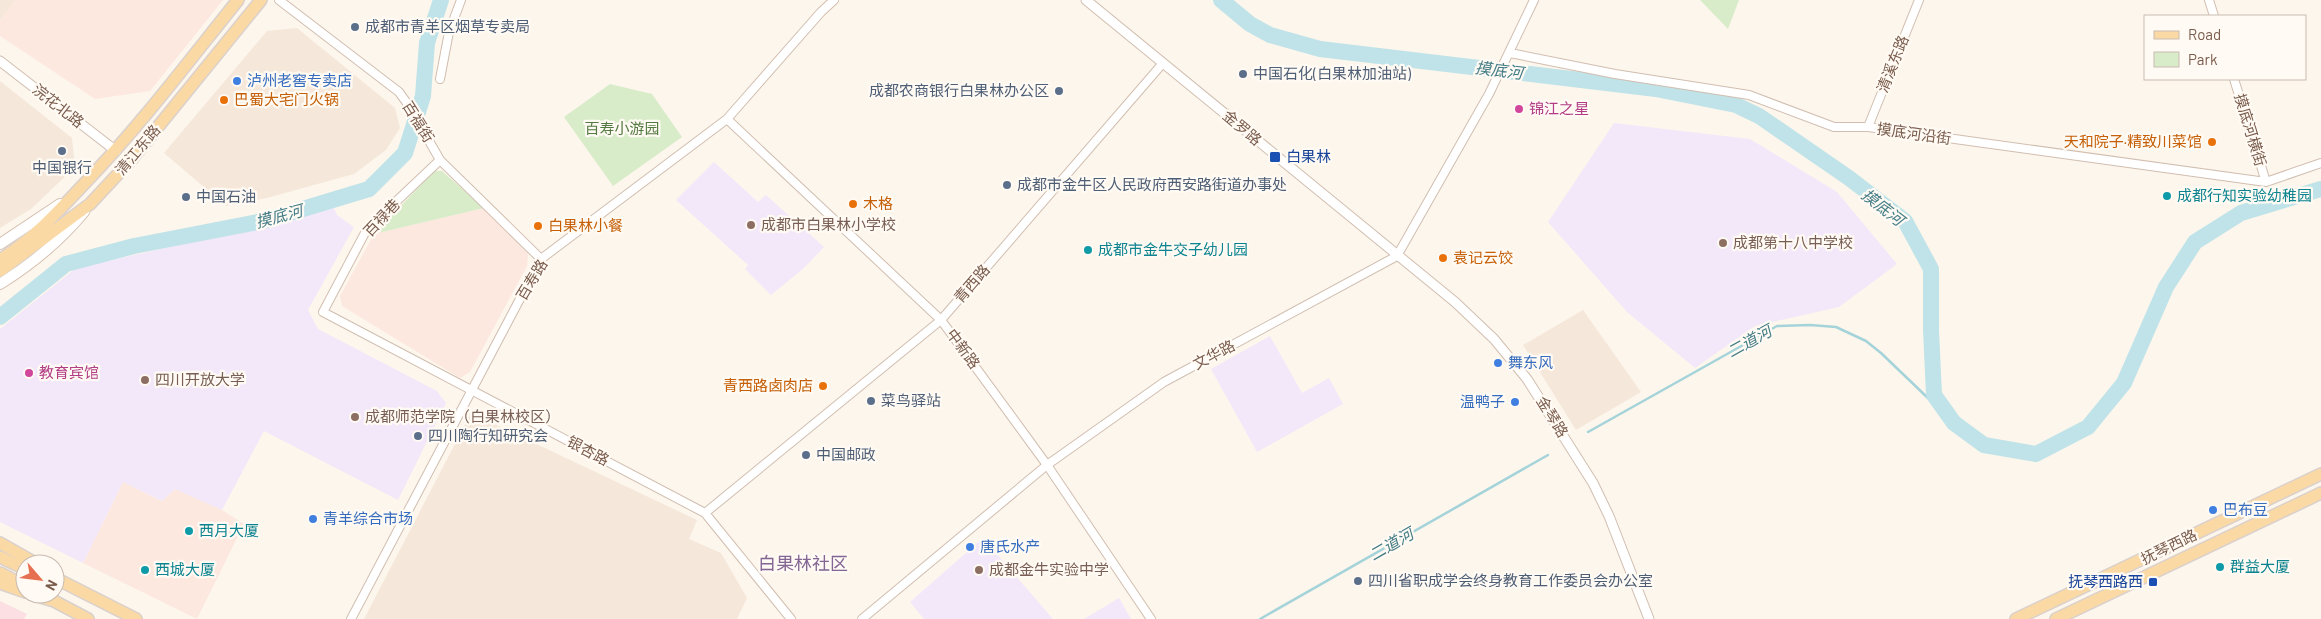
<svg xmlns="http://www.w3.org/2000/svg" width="2321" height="619" font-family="Barlow,'Noto Sans SC',sans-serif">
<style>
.residential{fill:#f5e8da}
.commercial{fill:#fde8e0}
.education{fill:#f3e8fa}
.medical{fill:#fbdfe3}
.park{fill:#d8ecc9}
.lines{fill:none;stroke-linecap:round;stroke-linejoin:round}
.stream{stroke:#a5d3da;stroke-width:2.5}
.river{stroke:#bfe3e8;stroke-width:16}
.minor-casing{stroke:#d1beb0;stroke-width:10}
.tertiary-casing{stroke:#d1beb0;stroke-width:11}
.secondary-casing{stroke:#d6c0b0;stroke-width:12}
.primary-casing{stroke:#dad1cd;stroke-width:14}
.minor{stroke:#fff;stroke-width:8}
.tertiary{stroke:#fff;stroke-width:9}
.secondary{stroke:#fff;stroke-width:10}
.primary{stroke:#fbd9a5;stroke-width:11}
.service-dot{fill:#5c6f8a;stroke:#fffaf3;stroke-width:2}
.shop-dot{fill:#3f7fe0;stroke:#fffaf3;stroke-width:2}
.food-dot{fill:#e8710a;stroke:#fffaf3;stroke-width:2}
.hotel-dot{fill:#d1479c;stroke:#fffaf3;stroke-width:2}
.transit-dot{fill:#1a4fb4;stroke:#fffaf3;stroke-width:2}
.culture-dot{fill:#0f9aa8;stroke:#fffaf3;stroke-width:2}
.education-dot{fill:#8d6e63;stroke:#fffaf3;stroke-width:2}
.labels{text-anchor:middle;stroke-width:4.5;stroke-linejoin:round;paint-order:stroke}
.service-label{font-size:15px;fill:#4e5e75;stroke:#fffaf3;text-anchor:start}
.street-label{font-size:15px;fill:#7a5c4d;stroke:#fffaf3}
.shop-label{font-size:15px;fill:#366cbe;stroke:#fffaf3;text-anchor:start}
.food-label{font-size:15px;fill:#c56008;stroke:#fffaf3;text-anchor:start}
.hotel-label{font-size:15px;fill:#b23c85;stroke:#fffaf3;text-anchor:start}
.park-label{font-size:15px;fill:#537a41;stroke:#fffaf3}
.transit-label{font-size:15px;fill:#164399;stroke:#fffaf3;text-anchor:start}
.culture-label{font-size:15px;fill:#0d838f;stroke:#fffaf3;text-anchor:start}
.education-label{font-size:15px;fill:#785e54;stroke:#fffaf3;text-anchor:start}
.water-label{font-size:16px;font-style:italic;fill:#437c86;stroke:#fffaf3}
.quarter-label{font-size:18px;fill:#846695;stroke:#fffaf3}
</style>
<rect width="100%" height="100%" fill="#fdf6ec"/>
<path class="residential" d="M0 0H16L0 20Z
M297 28 395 108 400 128 386 150 354 174 267 198 226 206 164 153 267 31Z
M0 81 72 138 75 167 31 209 0 228Z
M1583 310 1641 392 1576 430 1523 345Z
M471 413 697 520 689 539 721 553 747 598 737 619H364Z"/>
<path class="commercial" d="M16 0H223L150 91 95 99 0 36V20Z
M484 208 528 254 527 266 470 372 460 378 342 306 340 296 374 234Z
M123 482 162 501 175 489 222 510 244 524 197 619 83 563Z"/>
<path class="education" d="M1614 123 1750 139 1837 192 1897 264 1839 307 1755 326 1695 368 1627 312 1548 222Z
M714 162 758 202 766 195 824 247 804 268 771 295 745 269 748 265 676 200Z
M333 206 337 215 354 227 308 310 318 329 437 391 446 403 398 500 264 431 222 510 175 489 162 501 123 482 83 563 0 522V329L76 268 259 227Z
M1270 336 1302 393 1329 378 1343 404 1257 452 1211 369Z
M983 538 1053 619H924L910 602Z
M1119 598 1131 619H1084Z"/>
<path class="medical" d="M0 601 27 614 24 619H0Z"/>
<path class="park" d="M1700 0H1739L1728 29Z
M610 84 652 94 682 137 613 186 564 117Z
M434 171H442L484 208 374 234Z"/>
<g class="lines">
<path class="stream" d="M1588 432 1777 326 1810 325 1836 327 1866 341 1881 353 1954 423
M1260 619 1548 455"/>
<path class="river" d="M1221 0 1250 24 1270 35 1320 49 1656 89 1736 105 1759 116 1849 178 1905 221 1931 269V330L1934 395 1954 423 1984 445 2036 454 2088 427 2124 383 2166 287 2195 242 2241 213 2321 189
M0 317 66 264 134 246 263 221 369 189 405 153 423 96 427 43 441 0"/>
<g class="minor-casing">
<path id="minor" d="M279 0 399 92 409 106 440 160 541 259
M2209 0 2214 16
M1510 53 1615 74 1749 95 1834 127H1868L2266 182 2321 163
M440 79 449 32 461 0
M2234 79 2266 182
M727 119 941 320 1047 465 1151 619
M1868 127 1919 0
M440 160 367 229 323 312 705 513 791 619
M705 513 941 320 1163 63
M351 619 541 259 727 119 821 12 834 0
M862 619 1047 465 1164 382 1397 256 1489 94 1534 0"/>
</g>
<g class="tertiary-casing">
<path id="tertiary" d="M1086 0 1455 302 1494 339 1527 379 1593 483 1609 516 1649 619
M0 61 116 151"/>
</g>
<g class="secondary-casing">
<path id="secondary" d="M0 244 60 204
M0 284C32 264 60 241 84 212"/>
</g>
<g class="primary-casing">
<path id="primary" d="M0 260C36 236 55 215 84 184 140 126 188 62 238 0
M0 271 90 204 131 160 261 0
M0 543 37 564
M0 557 25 569
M0 573 25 586
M55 578 136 619
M0 583 25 592
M31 594 54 601 88 619
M2016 619 2321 474
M2056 619 2321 493"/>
</g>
<use href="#minor" class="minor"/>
<use href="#tertiary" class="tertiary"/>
<use href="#secondary" class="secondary"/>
<use href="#primary" class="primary"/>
</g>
<g class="service-dot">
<circle cx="355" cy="27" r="5"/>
<circle cx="1243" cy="74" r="5"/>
<circle cx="1059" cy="91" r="5"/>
<circle cx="62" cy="151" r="5"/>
<circle cx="1007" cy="185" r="5"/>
<circle cx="186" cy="197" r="5"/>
<circle cx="871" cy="401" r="5"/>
<circle cx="418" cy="436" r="5"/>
<circle cx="806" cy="455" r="5"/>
<circle cx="1358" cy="581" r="5"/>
</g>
<g class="shop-dot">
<circle cx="237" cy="81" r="5"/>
<circle cx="1498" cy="363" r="5"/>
<circle cx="1515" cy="402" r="5"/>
<circle cx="2213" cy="510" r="5"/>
<circle cx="313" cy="519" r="5"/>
<circle cx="970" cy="547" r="5"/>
</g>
<g class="food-dot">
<circle cx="224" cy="100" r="5"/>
<circle cx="2212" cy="142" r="5"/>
<circle cx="853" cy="204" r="5"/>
<circle cx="538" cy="226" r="5"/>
<circle cx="1443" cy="258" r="5"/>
<circle cx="823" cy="386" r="5"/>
</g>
<g class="hotel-dot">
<circle cx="1519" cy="109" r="5"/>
<circle cx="29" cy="373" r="5"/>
</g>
<g class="transit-dot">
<rect x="1269" y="151" width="12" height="12" rx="2.5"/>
<rect x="2148" y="577" width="10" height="10" rx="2.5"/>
</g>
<g class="culture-dot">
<circle cx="2167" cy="196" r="5"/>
<circle cx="1088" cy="250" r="5"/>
<circle cx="189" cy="531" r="5"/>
<circle cx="2220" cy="567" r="5"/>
<circle cx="145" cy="570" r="5"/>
</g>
<g class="education-dot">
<circle cx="751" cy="225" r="5"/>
<circle cx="1723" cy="243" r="5"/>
<circle cx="145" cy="380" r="5"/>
<circle cx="355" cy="417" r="5"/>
<circle cx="979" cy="570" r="5"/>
</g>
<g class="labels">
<g class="service-label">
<text x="365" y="32">成都市青羊区烟草专卖局</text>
<text x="1253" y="79">中国石化(白果林加油站)</text>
<text x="1049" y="96" text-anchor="end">成都农商银行白果林办公区</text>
<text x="62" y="173" text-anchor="middle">中国银行</text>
<text x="1017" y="190">成都市金牛区人民政府西安路街道办事处</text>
<text x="196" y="202">中国石油</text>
<text x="881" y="406">菜鸟驿站</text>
<text x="428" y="441">四川陶行知研究会</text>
<text x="816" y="460">中国邮政</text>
<text x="1368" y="586">四川省职成学会终身教育工作委员会办公室</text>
</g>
<g class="street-label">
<text transform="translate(1893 64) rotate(-68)" y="5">清溪东路</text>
<text transform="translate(58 106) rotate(38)" y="5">浣花北路</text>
<text transform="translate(418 122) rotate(58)" y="5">百福街</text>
<text transform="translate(1242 128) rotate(40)" y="5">金罗路</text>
<text transform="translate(2250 130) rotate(73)" y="5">摸底河横街</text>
<text transform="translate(1914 134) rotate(8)" y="5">摸底河沿街</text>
<text transform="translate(138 150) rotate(-50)" y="5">清江东路</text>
<text transform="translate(382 218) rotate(-47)" y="5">百禄巷</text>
<text transform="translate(532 280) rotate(-59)" y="5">百寿路</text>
<text transform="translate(972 284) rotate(-49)" y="5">青西路</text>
<text transform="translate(963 349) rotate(54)" y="5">中新路</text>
<text transform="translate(1214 355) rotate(-28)" y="5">文华路</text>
<text transform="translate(1552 417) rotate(58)" y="5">金琴路</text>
<text transform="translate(588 451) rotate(28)" y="5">银杏路</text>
<text transform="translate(2169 547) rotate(-26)" y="5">抚琴西路</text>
</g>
<g class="shop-label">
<text x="247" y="86">泸州老窖专卖店</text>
<text x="1508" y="368">舞东风</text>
<text x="1505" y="407" text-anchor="end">温鸭子</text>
<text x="2223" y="515">巴布豆</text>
<text x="323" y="524">青羊综合市场</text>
<text x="980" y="552">唐氏水产</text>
</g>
<g class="food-label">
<text x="234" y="105">巴蜀大宅门火锅</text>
<text x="2202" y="147" text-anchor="end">天和院子·精致川菜馆</text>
<text x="863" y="209">木格</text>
<text x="548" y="231">白果林小餐</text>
<text x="1453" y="263">袁记云饺</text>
<text x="813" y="391" text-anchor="end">青西路卤肉店</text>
</g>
<g class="hotel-label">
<text x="1529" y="114">锦江之星</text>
<text x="39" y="378">教育宾馆</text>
</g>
<g class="park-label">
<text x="622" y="134">百寿小游园</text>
</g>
<g class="transit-label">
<text x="1286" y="162">白果林</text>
<text x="2143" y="587" text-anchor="end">抚琴西路西</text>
</g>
<g class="culture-label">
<text x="2177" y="201">成都行知实验幼稚园</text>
<text x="1098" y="255">成都市金牛交子幼儿园</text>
<text x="199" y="536">西月大厦</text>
<text x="2230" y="572">群益大厦</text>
<text x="155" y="575">西城大厦</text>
</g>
<g class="education-label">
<text x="761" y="230">成都市白果林小学校</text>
<text x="1733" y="248">成都第十八中学校</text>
<text x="155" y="385">四川开放大学</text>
<text x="365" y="422">成都师范学院（白果林校区）</text>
<text x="989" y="575">成都金牛实验中学</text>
</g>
<g class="water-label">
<text transform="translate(1499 70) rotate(7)" y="6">摸底河</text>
<text transform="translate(1883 207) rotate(38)" y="6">摸底河</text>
<text transform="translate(279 216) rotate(-15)" y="6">摸底河</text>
<text transform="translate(1749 341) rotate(-29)" y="6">二道河</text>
<text transform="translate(1391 544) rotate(-30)" y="6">二道河</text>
</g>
<g class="quarter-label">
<text x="803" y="570">白果林社区</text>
</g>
</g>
<rect x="2144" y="15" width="162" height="65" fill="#fffaf3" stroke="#cabbb1"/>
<rect x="2154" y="31" width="25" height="8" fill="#fbd9a5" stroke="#cabbb1"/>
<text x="2188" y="40" font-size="15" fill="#7a5c4d">Road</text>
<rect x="2154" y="52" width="25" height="15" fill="#d8ecc9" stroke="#cabbb1"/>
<text x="2188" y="65" font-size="15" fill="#7a5c4d">Park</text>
<g transform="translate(40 579) rotate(118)"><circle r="24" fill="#fffaf3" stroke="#cabbb1"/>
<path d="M0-4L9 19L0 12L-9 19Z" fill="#e76f51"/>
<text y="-8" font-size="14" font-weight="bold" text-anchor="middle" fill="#7a5c4d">N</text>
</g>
</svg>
